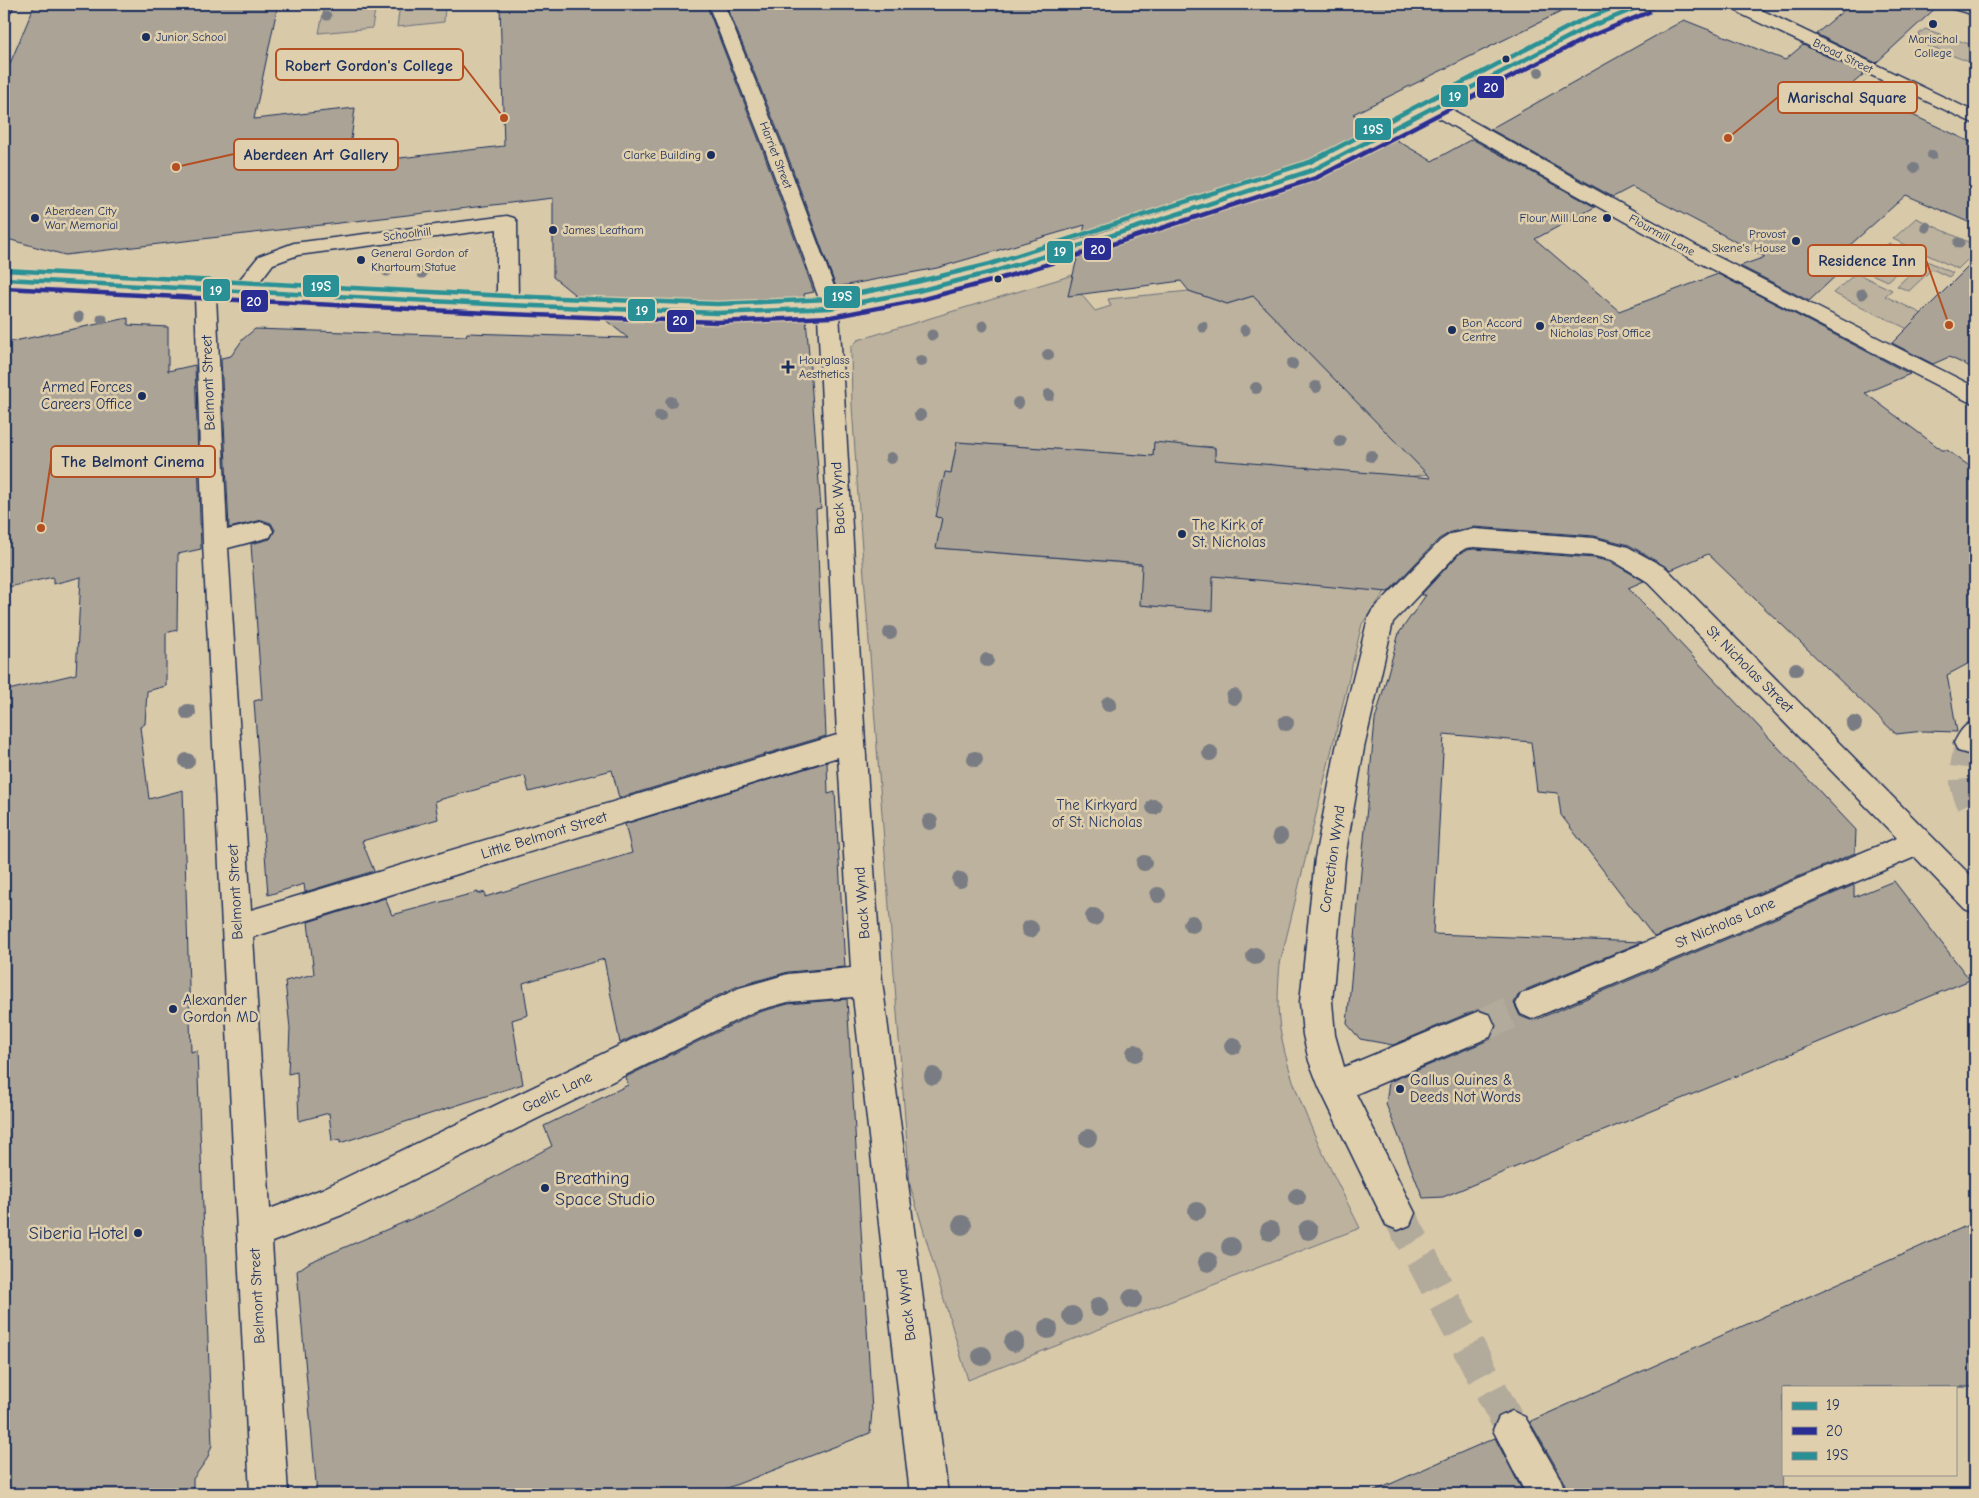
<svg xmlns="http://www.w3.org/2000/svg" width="1979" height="1498" font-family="'Comic Neue',sans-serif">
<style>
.green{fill:#bcb29d;stroke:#6c707e}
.building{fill:#aaa396;stroke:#1b2f5e}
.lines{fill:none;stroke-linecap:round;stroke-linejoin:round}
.street-tunnel-far1{stroke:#b2aa9a;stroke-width:25;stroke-dasharray:25 12;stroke-linecap:butt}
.street-tunnel{stroke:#b2aa9a;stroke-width:33;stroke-dasharray:33 17;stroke-linecap:butt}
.street-casing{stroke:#1b2f5e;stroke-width:3}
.secondary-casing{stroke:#1b2f5e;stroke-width:3}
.street{fill:#e0cfac;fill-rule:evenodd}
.secondary{fill:#e0cfac;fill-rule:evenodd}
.bus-1-casing{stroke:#e0cfac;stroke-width:7}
.bus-2-casing{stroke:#e0cfac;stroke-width:7}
.bus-3-casing{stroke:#e0cfac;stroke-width:7}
.bus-1{stroke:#299195;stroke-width:4.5}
.bus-2{stroke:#2a2d93;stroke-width:4.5}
.bus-3{stroke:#299195;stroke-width:4.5}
.tree{fill:#797b83}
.poi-dot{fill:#1b2f5e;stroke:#e0cfac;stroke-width:2}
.labels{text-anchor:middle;stroke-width:5;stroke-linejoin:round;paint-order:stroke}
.far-poi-label{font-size:12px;fill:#1b2f5e;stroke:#e0cfac;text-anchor:start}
.far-street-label{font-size:12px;fill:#1b2f5e;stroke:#e0cfac}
.street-label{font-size:15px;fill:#1b2f5e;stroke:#e0cfac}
.poi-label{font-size:15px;fill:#1b2f5e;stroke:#e0cfac;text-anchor:start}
.park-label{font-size:15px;fill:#2b3c64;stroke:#e0cfac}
.near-poi-label{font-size:18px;fill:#1b2f5e;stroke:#e0cfac;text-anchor:start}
.leader{fill:none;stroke:#b54e20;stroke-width:2}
.callout-dot{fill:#b54e20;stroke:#e0cfac;stroke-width:2}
.callout{fill:#e0cfac;stroke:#b54e20;stroke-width:2}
.callout-label{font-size:16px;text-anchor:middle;font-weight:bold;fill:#1b2f5e}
.line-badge{stroke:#e0cfac;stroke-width:2}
.badge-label{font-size:14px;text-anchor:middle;font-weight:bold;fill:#fff}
</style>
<rect width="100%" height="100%" fill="#d8c9a9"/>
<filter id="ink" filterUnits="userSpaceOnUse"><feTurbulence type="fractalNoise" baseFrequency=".02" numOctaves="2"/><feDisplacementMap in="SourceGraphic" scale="10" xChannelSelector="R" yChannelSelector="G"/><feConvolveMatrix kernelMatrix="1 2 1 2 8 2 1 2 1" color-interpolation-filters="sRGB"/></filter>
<g filter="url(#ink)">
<path class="green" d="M325 4H376L372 28 319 33Z
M400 4H445L444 22 397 27Z
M1798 4H1851C1838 15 1812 10 1798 4Z
M1925 29 1975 46V64L1927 46 1921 40 1919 34Z
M1916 218 1975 245V252L1958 269 1893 239Z
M1889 243 1916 256 1887 281 1860 269Z
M1925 260 1953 273 1949 277 1932 269 1909 291 1897 286Z
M1856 273 1892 290 1885 296 1929 317 1914 332 1833 293Z
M1073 275 1071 282 1095 311 1111 306 1108 299 1189 291 1227 304 1253 296 1428 474 1402 478 1309 473V467H1303V473L1270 464 1244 468V462L1211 465 1215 454V447L1202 446 1201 449 1154 443 1153 456 957 442 951 473 941 483 936 506 942 518 937 548 1148 565 1141 605 1154 606 1207 568 1387 589 1362 624 1280 964C1278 985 1277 1008 1280 1029 1291 1097 1330 1167 1360 1228L968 1380 910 1185 858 496 852 406 851 351V347L858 340Z"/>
<path class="building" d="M35 4H278L254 119 355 108 348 164 504 146 500 4H706L762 148 814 292 804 294 805 301 717 304 580 299 553 277V198L65 255 4 238V78Z
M726 4H1577L1353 114 1376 128 1305 164 1082 237 1085 225 937 268 836 287 784 146Z
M1851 4H1940L1876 63 1816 34Z
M1684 20 1785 60 1803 45 1864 74 1850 86 1975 144V225L1906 195 1831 262 1844 268 1809 301 1740 266 1765 257 1632 187 1613 197 1490 129Z
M1393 138 1432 161 1472 139 1595 207 1535 239 1619 311 1718 274 1910 374 1865 393 1942 450H1947L1975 470V660L1947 675 1957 732 1924 731 1896 734 1708 554 1671 570 1629 545 1594 536 1474 527 1451 532 1439 539 1388 592 1213 576 1212 611 1140 605 1142 564 936 548 942 518 936 517 945 472 951 473 957 442 1153 456 1154 442 1215 448V460L1431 478 1253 296 1227 304 1189 291 1181 281 1068 296 1078 254 1321 176Z
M1975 260V369L1949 357 1933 364 1892 343Z
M806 317 821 508 816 509 826 736 619 798 612 770 529 792 525 776 435 801 438 819 362 841 374 871 305 892 304 884 268 895 254 701 262 699 251 544 270 539 275 530 271 523 262 520 229 528 221 358 231 356 243 339 255 329 466 336 467 333 628 338 603 318 717 322Z
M128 318V325L168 327V371L195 365 201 549 178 554 177 630 166 633V686L147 691 145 724 140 727 149 799 183 790 191 1052 197 1050 212 1445 207 1459 193 1479V1494H4V691L76 674 81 577 53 584V577L4 588V343Z
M1474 549 1594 558 1611 562 1644 581 1628 588 1856 830 1855 853 1654 937 1561 815 1558 793 1537 791 1531 742 1444 734 1433 934 1642 942 1520 992 1514 1003 1520 1016 1533 1021 1854 885V897L1894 881 1970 980 1443 1197 1423 1198 1386 1104 1389 1082 1491 1039 1497 1025 1491 1013 1478 1009 1393 1045 1360 1039 1347 1024 1375 720 1399 633 1426 595H1421L1459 554 1467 550Z
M827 762 828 794 835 792 845 967 788 972 738 986 620 1043 604 959 523 983 528 1015 512 1020 523 1084 340 1143V1139L332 1141 329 1113 299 1121 297 1072 288 1074 290 1028 285 981 314 974 308 922 385 898 392 915 478 892V894L485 892V897L632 853 625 824Z
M847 999 872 1411 870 1433 712 1494H317L297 1271 310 1262 433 1210 552 1146 544 1126 628 1085 626 1077 756 1013 788 1004Z
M1975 1222V1387H1783V1494H1568L1563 1479 1530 1422 1531 1421Z
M1495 1438 1524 1494H1368L1451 1457Z"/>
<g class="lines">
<path class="street-tunnel-far1" d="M1968 743C1960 773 1958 786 1975 813"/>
<path class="street-tunnel" d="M1479 1026 1532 1004
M1398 1213 1512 1430"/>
<g class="street-casing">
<path id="street" d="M708 4H724L782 147 839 300 918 284 985 267 1075 241 1306 166 1576 26 1632 4H1654L1652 8 1588 34 1447 107 1706 251 1975 387V403L1967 401 1692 259 1433 115 1320 174 999 277 918 298 839 313 865 742 882 981 948 1494H910L853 997 788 1002 755 1011 342 1215 272 1242 288 1494H250L203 542 195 295 4 285V273L236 284 259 256 294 243 507 216 514 218 517 222 518 299 717 306 818 302V296L764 147ZM497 229V298L257 285 273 264 298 255ZM216 296 508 312 717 320 818 315 837 735 251 910 228 548 270 537 273 531 270 525 261 522 227 530ZM838 757 851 968 788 974 739 988 322 1189 270 1209 253 937Z
M1731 4H1749L1975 112V124L1741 14Z
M1948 4 1975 5V15L1950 8Z
M1474 529 1594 538 1628 547 1666 568 1975 880V913L1965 909 1915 857 1543 1014 1532 1019 1521 1014 1516 1004 1521 994 1897 838 1648 582 1612 560 1594 556 1474 547 1466 548 1458 553 1393 622 1364 748 1345 858 1332 1002 1335 1035 1344 1067 1479 1011 1490 1015 1495 1026 1490 1037 1356 1094 1415 1213 1410 1225 1398 1230 1386 1225 1319 1087 1309 1061 1303 1035 1300 1002 1315 858 1336 748 1368 618 1372 611 1440 541 1451 534Z
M1975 721V752L1968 754 1958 751 1954 743C1960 732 1963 725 1975 721Z
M1512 1411 1525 1417 1561 1480 1566 1494H1526L1493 1430 1499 1417Z"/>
</g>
<g class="secondary-casing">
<path id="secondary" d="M4 4H14L10 12 4 13Z"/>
</g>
<use href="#street" class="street"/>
<use href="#secondary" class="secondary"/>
<g class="bus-1-casing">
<path id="bus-1" d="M4 279 508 305 717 313 830 308 918 291 992 272 1082 245 1313 170 1582 30 1646 4"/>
</g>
<g class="bus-2-casing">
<path id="bus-2" d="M4 288 508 314 717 322 831 317 920 300 995 280 1085 253 1316 178 1586 38 1649 12"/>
</g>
<g class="bus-3-casing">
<path id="bus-3" d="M4 270 508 296 717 304 829 299 916 282 990 264 1310 162 1578 22 1623 4"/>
</g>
<use href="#bus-1" class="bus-1"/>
<use href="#bus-2" class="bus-2"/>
<use href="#bus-3" class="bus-3"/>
</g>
<g class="tree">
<circle cx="327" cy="16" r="4.5"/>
<circle cx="1539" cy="72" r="5"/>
<circle cx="1932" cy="155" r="5"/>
<circle cx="1914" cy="168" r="5"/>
<circle cx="1926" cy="227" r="5.5"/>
<circle cx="1959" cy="243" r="5.5"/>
<circle cx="387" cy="271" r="5.5"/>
<circle cx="422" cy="273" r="5.5"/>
<circle cx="1862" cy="294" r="5.5"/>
<circle cx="79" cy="317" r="5.5"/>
<circle cx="102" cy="319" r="5.5"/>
<circle cx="983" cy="326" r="5.5"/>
<circle cx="1203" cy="327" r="5.5"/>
<circle cx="1245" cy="330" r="5.5"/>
<circle cx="932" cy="335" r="5.5"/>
<circle cx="1048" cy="355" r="6"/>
<circle cx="921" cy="361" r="6"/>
<circle cx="1292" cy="364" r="6"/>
<circle cx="1316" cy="387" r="6"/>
<circle cx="1256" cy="388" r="6"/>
<circle cx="1049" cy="395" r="6"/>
<circle cx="671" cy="402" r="6"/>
<circle cx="1018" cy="403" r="6"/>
<circle cx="920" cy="415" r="6"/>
<circle cx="660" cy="416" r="6"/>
<circle cx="1340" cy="441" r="6"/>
<circle cx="1371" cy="456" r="6"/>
<circle cx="891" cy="458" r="6"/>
<circle cx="890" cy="633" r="7"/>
<circle cx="987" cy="660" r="7"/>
<circle cx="1796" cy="669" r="7"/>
<circle cx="1234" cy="697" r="8"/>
<circle cx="1109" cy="704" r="8"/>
<circle cx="188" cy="712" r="8"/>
<circle cx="1286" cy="723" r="8"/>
<circle cx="1854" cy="724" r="8"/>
<circle cx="1210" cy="753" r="8"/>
<circle cx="975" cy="759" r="8"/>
<circle cx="187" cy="761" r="8"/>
<circle cx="1154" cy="807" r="8"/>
<circle cx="930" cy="822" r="8"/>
<circle cx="1280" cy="836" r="8"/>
<circle cx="1144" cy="863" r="8"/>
<circle cx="960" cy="880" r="8"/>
<circle cx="1158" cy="895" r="8"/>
<circle cx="1094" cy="917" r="9"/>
<circle cx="1192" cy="924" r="9"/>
<circle cx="1030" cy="929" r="9"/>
<circle cx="1255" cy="956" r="9"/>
<circle cx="1233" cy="1046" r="9"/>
<circle cx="1135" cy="1053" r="9"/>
<circle cx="933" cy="1076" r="9"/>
<circle cx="1088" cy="1138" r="9"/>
<circle cx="1297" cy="1197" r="9"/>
<circle cx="1197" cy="1211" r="9"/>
<circle cx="962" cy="1225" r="10"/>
<circle cx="1308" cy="1230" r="10"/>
<circle cx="1270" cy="1231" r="10"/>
<circle cx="1231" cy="1247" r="10"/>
<circle cx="1208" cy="1262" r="10"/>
<circle cx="1132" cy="1299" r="10"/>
<circle cx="1099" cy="1307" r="10"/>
<circle cx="1072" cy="1316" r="10"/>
<circle cx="1048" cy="1329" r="10"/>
<circle cx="1014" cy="1342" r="10"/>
<circle cx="982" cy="1356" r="10"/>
</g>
</g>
<g class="poi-dot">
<circle cx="1933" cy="24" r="5"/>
<circle cx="146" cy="37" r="5"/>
<circle cx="1506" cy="59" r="4.5"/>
<circle cx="711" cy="155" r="5"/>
<circle cx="35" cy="218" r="5"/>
<circle cx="1607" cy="218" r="5"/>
<circle cx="553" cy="230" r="5"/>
<circle cx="1796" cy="241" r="5"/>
<circle cx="361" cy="260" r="5"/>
<circle cx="998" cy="279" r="4.5"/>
<circle cx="1540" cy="326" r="5"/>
<circle cx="1452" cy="330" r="5"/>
<path d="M785.5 359.5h5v5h5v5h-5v5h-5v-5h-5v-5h5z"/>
<circle cx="142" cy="396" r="5"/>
<circle cx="1182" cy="534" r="5"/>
<circle cx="173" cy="1009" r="5"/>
<circle cx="1400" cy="1089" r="5"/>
<circle cx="545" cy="1188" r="5"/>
<circle cx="138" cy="1233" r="5"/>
</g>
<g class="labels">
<g class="far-poi-label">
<text x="156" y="41">Junior School</text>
<text x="1933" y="43" text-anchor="middle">Marischal<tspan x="1933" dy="14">College</tspan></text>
<text x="701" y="159" text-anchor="end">Clarke Building</text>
<text x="45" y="215">Aberdeen City<tspan x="45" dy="14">War Memorial</tspan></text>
<text x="1597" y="222" text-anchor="end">Flour Mill Lane</text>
<text x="563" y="234">James Leatham</text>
<text x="1786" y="238" text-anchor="end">Provost<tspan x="1786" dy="14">Skene's House</tspan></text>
<text x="371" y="257">General Gordon of<tspan x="371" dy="14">Khartoum Statue</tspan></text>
<text x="1550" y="323">Aberdeen St<tspan x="1550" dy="14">Nicholas Post Office</tspan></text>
<text x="1462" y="327">Bon Accord<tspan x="1462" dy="14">Centre</tspan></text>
<text x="799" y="364">Hourglass<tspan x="799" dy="14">Aesthetics</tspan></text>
</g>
<g class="far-street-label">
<text transform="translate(1843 56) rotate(26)" y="4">Broad Street</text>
<text transform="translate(776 155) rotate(69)" y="4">Harriet Street</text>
<text transform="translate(407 234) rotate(-7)" y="4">Schoolhill</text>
<text transform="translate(1662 235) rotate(29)" y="4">Flourmill Lane</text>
</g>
<g class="street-label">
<text transform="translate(208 383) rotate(-92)" y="5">Belmont Street</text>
<text transform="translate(838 498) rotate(-93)" y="5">Back Wynd</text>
<text transform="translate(1750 669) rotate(45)" y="5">St. Nicholas Street</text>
<text transform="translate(544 835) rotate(-17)" y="5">Little Belmont Street</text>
<text transform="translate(1332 859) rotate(-82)" y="5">Correction Wynd</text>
<text transform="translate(235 892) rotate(-93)" y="5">Belmont Street</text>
<text transform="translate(862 903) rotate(-94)" y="5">Back Wynd</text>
<text transform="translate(1725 923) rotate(-23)" y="5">St Nicholas Lane</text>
<text transform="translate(557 1092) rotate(-26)" y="5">Gaelic Lane</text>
<text transform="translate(257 1296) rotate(-93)" y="5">Belmont Street</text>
<text transform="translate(906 1305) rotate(-97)" y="5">Back Wynd</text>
</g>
<g class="poi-label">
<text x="132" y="392" text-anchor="end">Armed Forces<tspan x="132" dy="17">Careers Office</tspan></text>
<text x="1192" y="530">The Kirk of<tspan x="1192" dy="17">St. Nicholas</tspan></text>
<text x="183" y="1005">Alexander<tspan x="183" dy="17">Gordon MD</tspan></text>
<text x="1410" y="1085">Gallus Quines &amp;<tspan x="1410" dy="17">Deeds Not Words</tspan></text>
</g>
<g class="park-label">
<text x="1097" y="810">The Kirkyard<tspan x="1097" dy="17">of St. Nicholas</tspan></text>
</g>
<g class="near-poi-label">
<text x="555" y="1184">Breathing<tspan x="555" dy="21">Space Studio</tspan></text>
<text x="128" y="1239" text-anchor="end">Siberia Hotel</text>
</g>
</g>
<path class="leader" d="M504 118L463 65M1728 138L1778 97M176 167L234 154M1949 325L1926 260M41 528L51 461"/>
<g class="callout-dot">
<circle cx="504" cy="118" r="5"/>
<circle cx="1728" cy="138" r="5"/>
<circle cx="176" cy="167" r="5"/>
<circle cx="1949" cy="325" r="5"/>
<circle cx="41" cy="528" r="5"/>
</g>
<g class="callout">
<rect x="276" y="49" width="187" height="31" rx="5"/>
<rect x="1778" y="82" width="139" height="31" rx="5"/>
<rect x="234" y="139" width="164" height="31" rx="5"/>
<rect x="1808" y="245" width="118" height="31" rx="5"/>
<rect x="51" y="446" width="164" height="31" rx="5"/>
</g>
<g class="callout-label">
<text x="369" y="71">Robert Gordon's College</text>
<text x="1847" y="103">Marischal Square</text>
<text x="316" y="160">Aberdeen Art Gallery</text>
<text x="1867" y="266">Residence Inn</text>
<text x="133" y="467">The Belmont Cinema</text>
</g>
<g class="line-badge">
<rect x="1476" y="75" width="29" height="24" rx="5" fill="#2a2d93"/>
<rect x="1440" y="84" width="29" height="24" rx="5" fill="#299195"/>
<rect x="1354" y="117" width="38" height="24" rx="5" fill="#299195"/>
<rect x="1083" y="237" width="29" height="24" rx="5" fill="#2a2d93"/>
<rect x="1046" y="240" width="28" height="24" rx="5" fill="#299195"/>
<rect x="302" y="274" width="38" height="24" rx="5" fill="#299195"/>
<rect x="202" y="278" width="29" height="24" rx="5" fill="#299195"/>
<rect x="823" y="285" width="38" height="24" rx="5" fill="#299195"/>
<rect x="240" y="289" width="29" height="24" rx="5" fill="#2a2d93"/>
<rect x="627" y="298" width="29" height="24" rx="5" fill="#299195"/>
<rect x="666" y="309" width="29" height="24" rx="5" fill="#2a2d93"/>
</g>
<g class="badge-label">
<text x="1491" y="92">20</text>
<text x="1455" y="101">19</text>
<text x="1373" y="134">19S</text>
<text x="1098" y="254">20</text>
<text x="1060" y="256">19</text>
<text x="321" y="291">19S</text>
<text x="216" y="295">19</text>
<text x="842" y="301">19S</text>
<text x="254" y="306">20</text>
<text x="642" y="315">19</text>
<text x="680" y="325">20</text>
</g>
<rect width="1979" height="1498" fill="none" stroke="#e0cfac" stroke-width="20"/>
<rect x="10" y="10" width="1959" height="1478" fill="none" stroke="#1b2f5e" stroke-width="2" filter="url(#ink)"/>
<rect x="1782" y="1386" width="175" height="90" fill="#e0cfac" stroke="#918f8d"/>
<rect x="1792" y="1402" width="25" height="8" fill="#299195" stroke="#918f8d"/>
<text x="1826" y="1410" font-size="15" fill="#1b2f5e">19</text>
<rect x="1792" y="1427" width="25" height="8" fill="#2a2d93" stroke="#918f8d"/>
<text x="1826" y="1436" font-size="15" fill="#1b2f5e">20</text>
<rect x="1792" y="1452" width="25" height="8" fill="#299195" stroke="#918f8d"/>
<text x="1826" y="1460" font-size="15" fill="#1b2f5e">19S</text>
</svg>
